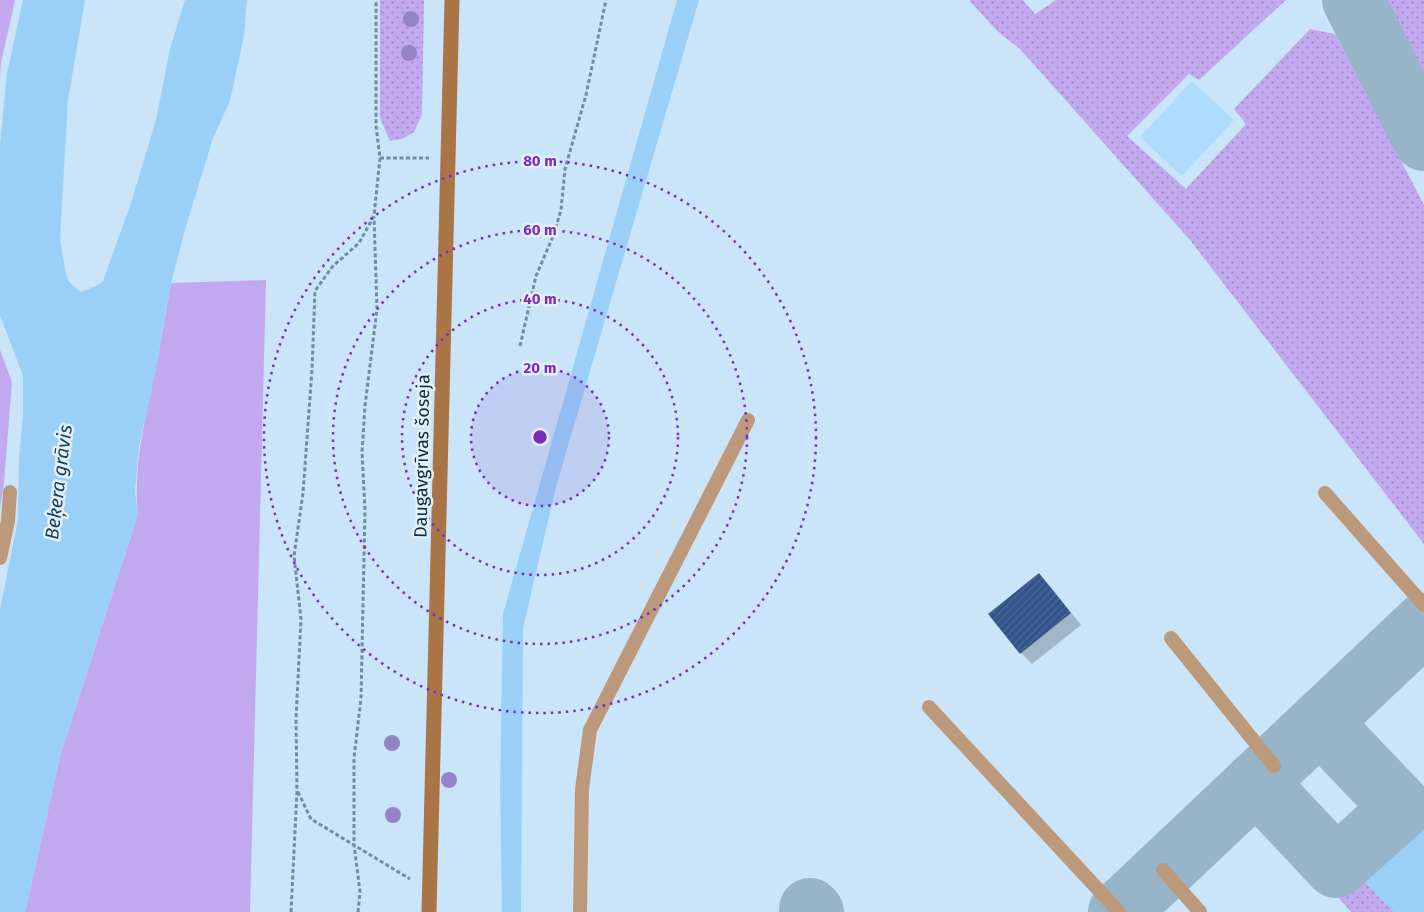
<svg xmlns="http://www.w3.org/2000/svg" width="1424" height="912" font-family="'Fira Sans',sans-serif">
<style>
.built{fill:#afdcfd}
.grass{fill:url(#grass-dots)}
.garden{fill:#c2a9ef}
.water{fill:#9ad0f8}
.shadow{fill:#0003}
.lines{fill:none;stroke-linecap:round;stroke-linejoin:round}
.taxiway{stroke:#98b4c8;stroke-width:62}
.building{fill:url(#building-hatch)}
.path{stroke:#708da0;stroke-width:3;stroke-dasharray:4 2.5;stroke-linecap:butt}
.lane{stroke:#bd997b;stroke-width:14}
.secondary{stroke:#a97547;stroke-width:15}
.tree{fill:#9284c6}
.ring{fill:none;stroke:#7b2cbf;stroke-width:2.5;stroke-dasharray:2.5 5}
.labels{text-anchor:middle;stroke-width:5;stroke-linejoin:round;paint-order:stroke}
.street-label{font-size:18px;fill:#0d2b3e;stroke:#e3f0fa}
.water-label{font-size:19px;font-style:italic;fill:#163f5a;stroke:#e3f0fa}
.centre{fill:#7b2cbf;stroke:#e3f0fa;stroke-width:2.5}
.ring-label{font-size:15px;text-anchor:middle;font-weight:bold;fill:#7b2cbf;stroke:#e3f0fa;stroke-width:5;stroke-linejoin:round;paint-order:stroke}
</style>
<defs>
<pattern id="grass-dots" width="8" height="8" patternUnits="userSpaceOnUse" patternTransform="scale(1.25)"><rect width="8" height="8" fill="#c2a9ef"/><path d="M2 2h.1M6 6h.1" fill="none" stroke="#9c8ac3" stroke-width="1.8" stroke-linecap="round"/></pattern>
<pattern id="building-hatch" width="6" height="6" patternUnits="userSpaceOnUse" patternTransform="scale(1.25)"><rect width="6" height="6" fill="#33538b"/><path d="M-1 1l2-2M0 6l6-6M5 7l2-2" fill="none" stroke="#4d6997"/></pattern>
</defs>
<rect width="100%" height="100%" fill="#cae5f9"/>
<path class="built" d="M1192 81 1234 120 1182 176 1140 137Z"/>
<path class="grass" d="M380 0H424L422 114 414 132 402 139 390 141 380 118Z
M969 0H1023L1035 14 1056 0H1286L1199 80 1189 74 1127 136 1186 189 1246 124 1234 109 1310 29 1335 34 1424 205V544L1190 240 1020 49 996 30Z
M1371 0H1424V103Z
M1355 872 1394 912H1351L1331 889Z"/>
<path class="garden" d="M0 0H15L1 63 0 76Z
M266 280 250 912H25L61 753 138 514C133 468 144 425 153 381 160 349 165 316 171 283Z
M0 350 12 382 4 483 0 508Z"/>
<path class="water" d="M23 0H85L68 100 60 239 66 274 69 282 81 292 98 285 103 281 131 203 156 120 170 49 185 0H247L244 35 230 101 213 138 184 233 171 283 154 379 139 446 135 492 138 514 61 753 25 912H0V610L18 520 19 457 23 414V376L0 315V145L7 73Z
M677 0H699L556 487 523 628 521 912H502L500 788 503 614Z
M1415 814H1424V912H1394L1355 872Z"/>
<path class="shadow" d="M1039 575 1050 586 1081 625 1032 664 1021 653Z"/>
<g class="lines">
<path class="taxiway" d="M1353 0 1424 140
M1256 782 1336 867 1402 808 1320 722
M810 909 813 912
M1119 912 1424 624"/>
</g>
<path class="building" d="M1039 573 1071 613 1020 654 988 614Z"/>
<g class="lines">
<path class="path" d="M380 158H429
M520 346 536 276 554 234 561 210 565 169 586 95 606 0
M298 792 311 819 410 879
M291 912 297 791 296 719 301 619 294 556 303 493 312 370 315 291 332 267 359 243 374 216 380 158 376 126V0
M358 912 360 892 354 844V758L361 698 365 510 362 452 365 406 377 309 374 217"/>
<path class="lane" d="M1325 493 1424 605
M0 558 8 521 10 492
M1171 638 1274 766
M929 707 1119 912
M1163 870 1200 912
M580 912 582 789 590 730 748 420"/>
<path class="secondary" d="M429 912 452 0"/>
</g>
<g class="tree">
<circle cx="411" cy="19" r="8"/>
<circle cx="409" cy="53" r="8"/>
<circle cx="392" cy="743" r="8"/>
<circle cx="449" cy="780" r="8"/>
<circle cx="393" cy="815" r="8"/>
</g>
<circle cx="540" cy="437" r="69" fill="#7b2cbf" fill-opacity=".12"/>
<g class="ring">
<circle cx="540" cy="437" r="69"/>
<circle cx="540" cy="437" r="138"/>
<circle cx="540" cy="437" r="207"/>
<circle cx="540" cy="437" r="276"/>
</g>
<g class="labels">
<g class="street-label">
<text transform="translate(422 456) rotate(-89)" y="6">Daugavgrīvas šoseja</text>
</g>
<g class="water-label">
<text transform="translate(58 482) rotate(-83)" y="7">Beķera grāvis</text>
</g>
</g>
<circle cx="540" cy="437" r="8" class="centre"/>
<g class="ring-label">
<text x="540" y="166">80 m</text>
<text x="540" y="235">60 m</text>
<text x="540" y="304">40 m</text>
<text x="540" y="373">20 m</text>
</g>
</svg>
